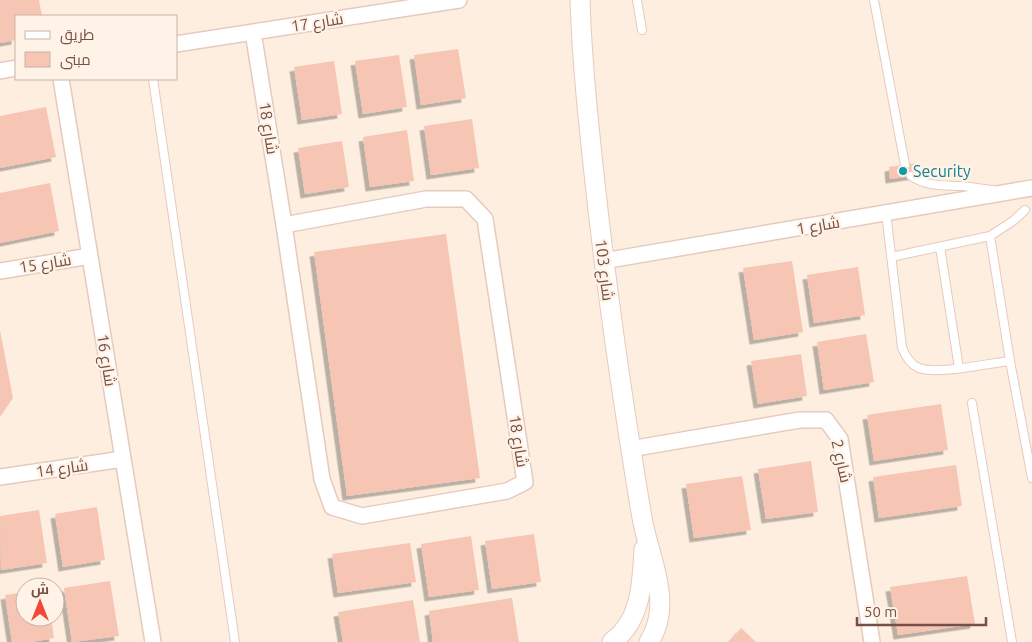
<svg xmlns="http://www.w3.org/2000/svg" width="1032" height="642" font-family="Ubuntu,Cairo,sans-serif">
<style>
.building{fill:#f6c5b4;filter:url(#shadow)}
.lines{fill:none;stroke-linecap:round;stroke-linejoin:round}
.service-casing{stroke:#e5cabd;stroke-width:10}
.minor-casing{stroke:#e5cabd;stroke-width:18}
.tertiary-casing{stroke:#e5cabd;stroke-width:21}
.service{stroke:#fff;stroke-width:8}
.minor{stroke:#fff;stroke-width:15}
.tertiary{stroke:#fff;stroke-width:19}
.culture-dot{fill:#0f9aa8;stroke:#fff2e7;stroke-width:2}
.labels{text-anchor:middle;stroke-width:4.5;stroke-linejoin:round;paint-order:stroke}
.street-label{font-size:16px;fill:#774f44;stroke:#fff2e7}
.culture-label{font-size:16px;fill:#0d838f;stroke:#fff2e7;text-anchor:start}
</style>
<defs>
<filter id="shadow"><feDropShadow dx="-4.5" dy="4.5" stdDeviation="0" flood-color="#0004"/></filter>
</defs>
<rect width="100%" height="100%" fill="#feeedf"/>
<path class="building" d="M0 0H39L42 16H16V40L0 43Z
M458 49 466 98 421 105 414 55Z
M399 55 407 107 363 114 355 61Z
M334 61 342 114 302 120 294 67Z
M46 107 56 157 0 168V116Z
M472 119 479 168 431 175 424 126Z
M407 130 414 181 370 187 363 137Z
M342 141 349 187 305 194 298 148Z
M916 163 917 175 890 179 889 167Z
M50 183 59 231 0 243V193Z
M446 234 480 478 347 496 314 252Z
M792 261 803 332 754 340 743 268Z
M858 267 865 315 814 323 807 275Z
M0 330 13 398 0 417Z
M866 334 874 382 824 390 817 342Z
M801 354 807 396 758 404 751 361Z
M941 404 948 450 874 461 867 415Z
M811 461 818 512 766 519 758 469Z
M956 465 962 506 879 518 873 477Z
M742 476 751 530 694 538 686 484Z
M97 507 105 560 63 567 55 514Z
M39 510 47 563 1 570 0 516Z
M534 534 541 582 492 589 485 541Z
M471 536 479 590 429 597 421 544Z
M410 543 416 582 338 593 332 554Z
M967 576 975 624 898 635 890 587Z
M110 581 119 636 72 642 64 588Z
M25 592V617H51L54 638 31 642H12L5 595Z
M512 598 519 642H433L429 611Z
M413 600 420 642H343L338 612Z
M741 628 756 642H729Z"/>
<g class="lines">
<g class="service-casing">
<path id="service" d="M637 0 642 30
M874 0 905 165
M153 79 235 642
M911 176C927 187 943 185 961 186 972 187 982 189 993 190
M886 213 902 347C905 356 910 364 919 368 937 375 990 363 1010 361
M990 236 1013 221 1025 210
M940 247 959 368
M891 257 990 236 1010 361 1032 478
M972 403 1012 642"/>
</g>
<g class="minor-casing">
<path id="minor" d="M253 32 284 225 322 479 332 507 362 516 507 491 525 482 485 219 466 199H426L284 225
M176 44 459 0
M0 71 16 68
M61 79 153 642
M603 261 1032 188
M0 271 90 256
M630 449 800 420H826L840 439 872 642
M0 477 123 459"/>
</g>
<g class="tertiary-casing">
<path id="tertiary" d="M580 0C582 64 589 128 596 192 608 301 624 410 642 518 649 558 674 603 649 642
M612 642C642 620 642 582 644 549"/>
</g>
<use href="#service" class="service"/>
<use href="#minor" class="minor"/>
<use href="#tertiary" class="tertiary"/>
</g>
<circle class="culture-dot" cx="903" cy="171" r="5"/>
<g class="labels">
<g class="street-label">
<text transform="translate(317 22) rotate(-9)" y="6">شارع 17</text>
<text transform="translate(269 128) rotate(81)" y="6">شارع 18</text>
<text transform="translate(818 225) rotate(-10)" y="6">شارع 1</text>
<text transform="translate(45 263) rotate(-9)" y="6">شارع 15</text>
<text transform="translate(605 270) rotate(83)" y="6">شارع 103</text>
<text transform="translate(107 360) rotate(81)" y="6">شارع 16</text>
<text transform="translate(519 441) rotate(81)" y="6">شارع 18</text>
<text transform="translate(842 461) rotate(77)" y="6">شارع 2</text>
<text transform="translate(62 468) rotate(-8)" y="6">شارع 14</text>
</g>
<g class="culture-label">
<text x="913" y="177">Security</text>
</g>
</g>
<rect x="15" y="15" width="162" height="65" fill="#fff2e7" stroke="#c9b1a6"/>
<rect x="25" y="31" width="25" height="8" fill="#ffffff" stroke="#c9b1a6"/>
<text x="60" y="40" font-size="15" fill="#774f44">طريق</text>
<rect x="25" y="52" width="25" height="15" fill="#f6c5b4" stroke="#c9b1a6"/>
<text x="60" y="65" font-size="15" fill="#774f44">مبنى</text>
<g transform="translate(40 602)"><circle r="24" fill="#fff2e7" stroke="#c9b1a6"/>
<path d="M0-4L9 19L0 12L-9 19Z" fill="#f54737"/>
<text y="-8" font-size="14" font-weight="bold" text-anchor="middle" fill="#774f44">ش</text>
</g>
<path d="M857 617v8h129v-8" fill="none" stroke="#774f44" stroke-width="2.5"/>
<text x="864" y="617" font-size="15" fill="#774f44" stroke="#fff2e7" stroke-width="4" paint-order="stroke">50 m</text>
</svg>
